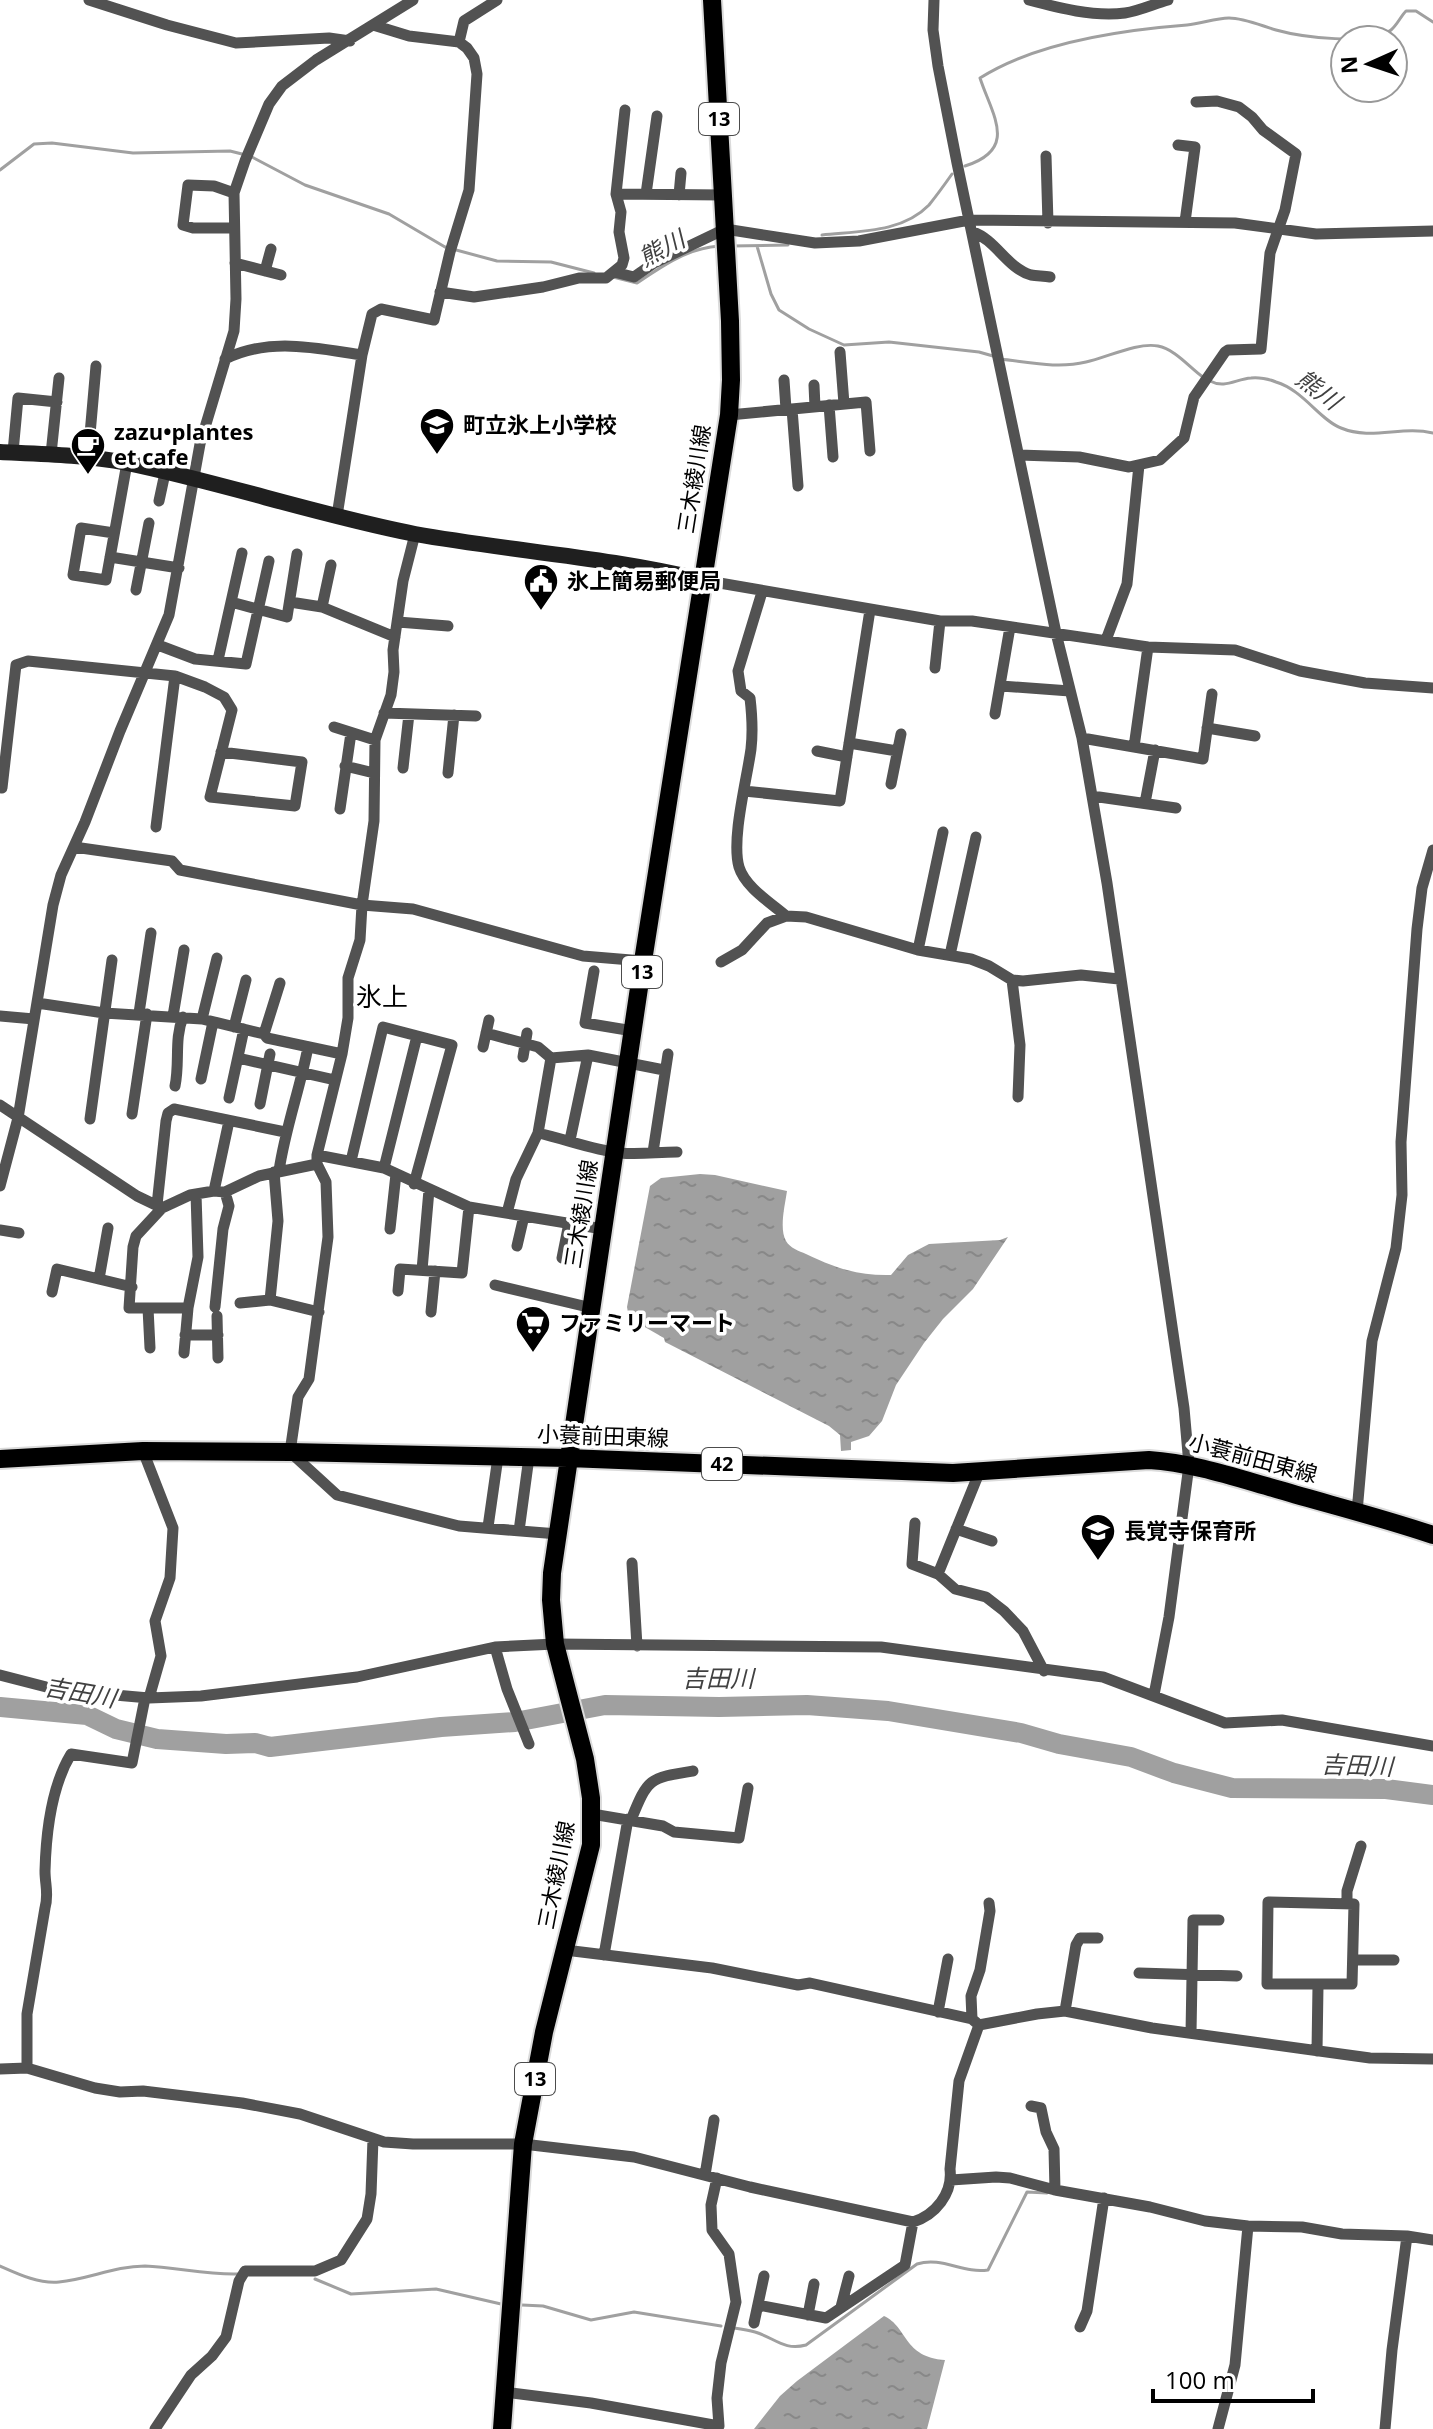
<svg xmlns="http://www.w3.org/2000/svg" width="1433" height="2429" font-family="'Open Sans','Noto Sans JP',sans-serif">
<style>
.water{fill:url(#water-ripples)}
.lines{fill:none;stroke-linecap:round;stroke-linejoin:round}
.stream{stroke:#a0a0a0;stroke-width:3}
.river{stroke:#a0a0a0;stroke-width:20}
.primary-casing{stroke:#dbdbdb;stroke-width:22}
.street{stroke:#525252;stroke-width:11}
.secondary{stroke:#1f1f1f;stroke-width:16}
.primary{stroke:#000;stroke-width:18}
.labels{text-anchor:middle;stroke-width:7;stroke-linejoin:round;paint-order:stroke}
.shield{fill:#fff;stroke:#4c4c4c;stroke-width:2}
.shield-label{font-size:20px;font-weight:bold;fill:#000}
.poi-label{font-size:22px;font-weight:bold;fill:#000;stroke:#fff;text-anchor:start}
.street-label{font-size:22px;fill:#000;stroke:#fff}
.water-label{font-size:24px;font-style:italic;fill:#414141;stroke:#fff}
.quarter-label{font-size:26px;fill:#000;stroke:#fff}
</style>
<defs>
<pattern id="water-ripples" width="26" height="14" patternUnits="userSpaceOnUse" patternTransform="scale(2)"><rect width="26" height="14" fill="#a0a0a0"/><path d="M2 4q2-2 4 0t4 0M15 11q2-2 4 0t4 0" fill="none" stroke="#888"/></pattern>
</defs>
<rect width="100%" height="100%" fill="#fff"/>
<path class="water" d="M700 1174 715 1175 787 1191C785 1205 779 1229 786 1241 790 1248 799 1251 806 1254 835 1268 859 1276 891 1275L908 1255 929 1244 1000 1240 1008 1237 973 1289 943 1319 924 1343 896 1385 882 1421 869 1436 851 1442V1450L841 1451 840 1435 829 1426 665 1342 664 1338 629 1318 627 1307 650 1186 661 1178Z
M884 2316C908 2327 903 2357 945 2360L927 2429H754L780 2396 797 2381Z"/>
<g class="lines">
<path class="stream" d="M250 156 305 185 389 214 445 247 497 261 551 262 594 273
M965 166C1019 149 992 115 980 78 1035 43 1122 30 1187 25 1201 24 1215 18 1229 18 1244 18 1262 26 1276 30 1301 37 1370 46 1391 30 1397 25 1401 16 1406 11H1416L1433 22
M0 170 34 144 52 143 133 153 230 151 242 154
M822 235C859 231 902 233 929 205 937 195 945 184 952 174
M731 246 788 245
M757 246 771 294 779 310 809 329 844 345 889 342 979 352 993 356
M613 277 637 283C662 266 688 248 719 246
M1000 359C1029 362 1057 369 1086 362 1106 358 1137 342 1158 346 1175 349 1190 368 1203 377
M1210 381C1225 389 1236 379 1251 378 1258 377 1269 379 1276 382 1303 390 1320 420 1341 428 1372 441 1402 425 1433 433
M0 2266C18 2274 39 2284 59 2282 89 2279 115 2266 145 2266 176 2267 206 2275 238 2274
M315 2279 351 2294 436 2289 501 2304
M522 2305 543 2306 591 2320 634 2312 721 2326
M734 2328C741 2329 748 2330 755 2332 775 2338 784 2351 806 2345L917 2264C942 2256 963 2274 988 2270L1027 2192 1047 2193"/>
<path class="river" d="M0 1707 87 1715 116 1729 157 1739 226 1744 255 1743 270 1747 441 1727 515 1722 605 1705 719 1707 807 1705 888 1711 1021 1733 1059 1744 1131 1757 1174 1773 1232 1788 1386 1789 1433 1795"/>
<g class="primary-casing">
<path id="primary" d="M0 1459 143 1451 290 1452 568 1458 953 1473 1149 1460C1194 1463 1237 1478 1280 1490 1331 1505 1383 1518 1433 1535
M502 2429 523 2144 544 2032 591 1845V1798L585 1759 555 1644 551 1600 552 1573 643 961 729 415 731 380 730 321 712 0"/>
</g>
<path class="street" d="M89 0 167 25 236 43 329 38 350 41
M934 0 933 30 938 66 957 163 1056 633 1082 738 1107 883 1184 1408 1189 1465 1169 1617 1154 1695
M1029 0C1059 8 1093 17 1125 13 1139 11 1154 4 1168 0
M459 42 464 21 497 0
M1178 145 1195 147 1185 222
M1046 156 1048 223
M616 194 723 195
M646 194 657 116
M679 195 681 173
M234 228H193L183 225 188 185 214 186 234 193
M973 232C996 240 1007 268 1031 275 1037 276 1044 276 1050 277
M235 263 281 275
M265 271 271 249
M614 272 634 277 654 263 725 229 815 243 859 241 969 220 1235 223 1316 234 1433 231
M440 292 474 297 543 287 579 278H606L622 265 624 258 619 232 621 212 616 194 625 110
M840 352 844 404
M225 359C270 337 315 348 362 355
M784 380 786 409
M814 385 815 407
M829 405 833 457
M792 409 798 486
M729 415 866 402 870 451
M13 452 18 398 57 402
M51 454 59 378
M1019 455 1079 457 1129 467 1160 460 1184 438 1194 397 1225 352 1228 350 1261 349 1270 253 1285 210 1296 154 1263 130 1252 117 1239 107 1217 101 1196 102
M88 457 96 366
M159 501 165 473
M337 516 362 355 372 314 381 309 434 320 450 252 469 190 477 74 474 58 467 48 459 42 409 36 373 25
M114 533 81 528 73 575 106 580C113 541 120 502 127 463
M415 534 403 581 393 650 394 672 391 695 375 740 374 821 362 905 360 940 348 978V1018L342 1054 317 1155V1164L326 1182 328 1237 309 1379 298 1397 290 1452 337 1495 459 1526 558 1534
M110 557 179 568
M702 580 940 621H972L1148 647 1235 650 1300 671 1365 683 1433 688
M136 590 149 523
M762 592 738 671 741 691 750 698C752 715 753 732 751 749 747 779 731 839 739 867 745 887 771 903 786 916
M231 602 287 617 297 554
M290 602 322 607 395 637
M322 607 331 565
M398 622 448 626
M1106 640 1127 584 1139 465
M158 645 195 659 246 664 269 561
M218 660 242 553
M935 668 940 621
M1001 686 1070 691
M384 713 476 716
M995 714 1010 627
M334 727 375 740
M1207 728 1255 736
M1082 738 1203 759 1212 694
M849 743 897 751
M1134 747 1148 647
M817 751 847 757
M345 766 374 773
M403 768 409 714
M448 773 454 715
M891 784 901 734
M2 788 16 665 28 661 175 676 205 687 224 697 232 710 210 797 295 806 302 762 221 752
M744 791 840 801 870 610
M1092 796 1176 808
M1145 803 1155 750
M340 809 351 733
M156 827 175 676
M74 847 172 861 180 870 362 905 413 909 583 956 643 961
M918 950 943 832
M950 955 976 837
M721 962 742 950 767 923 786 916 806 917 918 950 971 959 989 966 1012 980 1023 981 1081 975 1119 979
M594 971 585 1023 633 1031
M1012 980 1020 1045 1018 1097
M37 1003 104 1013 202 1019 264 1034 267 1038 342 1054
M139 1013 151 933
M0 1016 34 1019
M173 1016 184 950
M202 1019 217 958
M234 1027 246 980
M486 1033 538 1047 551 1058 588 1055 664 1070
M264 1034 280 983
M483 1047 489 1020
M523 1057 527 1033
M238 1058 335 1080
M201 1079 213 1022
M175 1086C180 1063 174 1039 183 1017
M229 1098 244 1029
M260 1104 270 1054
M0 1105 137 1196 162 1208 190 1195 214 1191 225 1192 259 1176 317 1164
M132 1114 147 1014
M90 1119 112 960
M538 1133C565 1139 593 1150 620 1153 640 1155 657 1152 677 1152
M570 1140 588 1055
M653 1152 668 1054
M317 1155 384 1168 469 1207 603 1229
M351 1161 383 1027 452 1045 414 1184
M384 1168 417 1036
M279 1171C285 1129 300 1089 308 1047
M0 1186 18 1118 53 905 61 875 85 822 120 731 169 615 200 444 234 331 236 299 234 193 245 161 269 104 282 86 316 60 413 0
M214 1191 229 1121
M157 1205 166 1121 168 1113 174 1109 285 1132
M162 1208 136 1236 133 1247 129 1308H188
M507 1213 516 1179 538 1133 551 1058
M390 1229 396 1174
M0 1230 19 1233
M517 1246 524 1216
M562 1258 569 1223
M422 1270 429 1190
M99 1279 108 1228
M495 1285 592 1308
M398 1291 400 1269 462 1273 469 1207
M52 1292 57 1269 132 1287
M270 1300 278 1221 274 1172
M240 1303 270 1300 319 1312
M215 1307 223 1229 229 1206 225 1192
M148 1308 150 1348
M431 1312 435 1271
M217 1316 218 1358
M185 1335H218
M184 1353 188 1308 198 1257 196 1194
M143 1451 173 1528 170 1578 155 1621 161 1656 149 1698
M1357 1512 1372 1341 1396 1248 1402 1195 1401 1142 1417 929 1422 888 1433 850
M915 1523 912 1564 938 1574 955 1589 986 1597 1004 1611 1023 1631 1044 1671
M488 1527 498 1457
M956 1529 992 1541
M519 1531 529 1457
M632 1563 637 1646
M938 1574 979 1473
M495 1647 507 1689 529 1744
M0 1675 58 1690 149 1698 201 1696 357 1677 495 1647 555 1644 881 1647 1103 1677 1225 1723 1282 1720 1433 1746
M592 1814 663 1826 674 1832 739 1838 748 1788
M631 1820C648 1778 649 1778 693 1771
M1268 1902 1354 1904 1352 1984H1267Z
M1347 1903V1891L1361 1846
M565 1950 712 1968 798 1985 810 1983 972 2019 979 2025 1037 2014 1065 2011 1152 2028 1370 2058 1433 2059
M604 1955 628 1819
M1353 1960H1394
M1139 1973 1237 1976
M1065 2011 1076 1945 1080 1938H1098
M938 2012 948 1959
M972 2019 971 1996 980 1970 990 1911 989 1903
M1191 2033 1193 1920H1219
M1317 2051 1318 1986
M27 2068V2014L45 1908C49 1894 45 1885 45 1871 46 1833 51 1787 71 1754L132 1763 145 1698
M0 2069 27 2068 95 2088 120 2092 143 2091 242 2103 300 2114 384 2142 413 2144H523L634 2157 750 2187 913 2222C935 2215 953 2194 950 2169L959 2081 979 2025
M1031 2106 1041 2108 1046 2132 1054 2149 1055 2190
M705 2175 714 2120
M951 2180 996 2177 1010 2178 1055 2190 1150 2207 1205 2221 1248 2226 1302 2227 1342 2234 1407 2236 1433 2240
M758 2305 826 2318 905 2265 913 2222
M841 2307 849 2276
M808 2315 814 2284
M754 2323 764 2276
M1080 2327 1087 2311 1104 2198
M504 2392 591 2403 719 2426 717 2398 721 2363 736 2302 729 2254 712 2230 711 2205 717 2178
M155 2429 191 2375 212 2356 226 2337 239 2281 245 2271H315L341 2260 367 2219 371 2194 373 2139
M1218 2429 1235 2365 1248 2226
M1385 2429 1392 2350 1407 2236"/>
<path class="secondary" d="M0 452C42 454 85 455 127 463 224 483 318 515 415 534 511 551 607 557 702 580"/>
<use href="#primary" class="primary"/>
</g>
<defs>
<g id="school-pin" transform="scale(1.8)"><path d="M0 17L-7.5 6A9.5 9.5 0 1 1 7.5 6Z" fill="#000" stroke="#fff"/><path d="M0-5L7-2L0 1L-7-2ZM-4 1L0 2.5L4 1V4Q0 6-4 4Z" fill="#fff"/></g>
<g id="cafe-pin" transform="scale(1.8)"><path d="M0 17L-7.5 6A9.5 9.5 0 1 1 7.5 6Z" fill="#000" stroke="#fff"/><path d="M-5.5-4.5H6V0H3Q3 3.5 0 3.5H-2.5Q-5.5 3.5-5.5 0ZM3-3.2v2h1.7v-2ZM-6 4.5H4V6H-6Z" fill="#fff"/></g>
<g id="civic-pin" transform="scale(1.8)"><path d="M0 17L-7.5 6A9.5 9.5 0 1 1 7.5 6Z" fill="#000" stroke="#fff"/><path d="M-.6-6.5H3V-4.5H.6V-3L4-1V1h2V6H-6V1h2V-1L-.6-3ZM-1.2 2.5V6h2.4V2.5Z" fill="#fff"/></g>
<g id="supermarket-pin" transform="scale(1.8)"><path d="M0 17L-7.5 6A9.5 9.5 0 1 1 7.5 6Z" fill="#000" stroke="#fff"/><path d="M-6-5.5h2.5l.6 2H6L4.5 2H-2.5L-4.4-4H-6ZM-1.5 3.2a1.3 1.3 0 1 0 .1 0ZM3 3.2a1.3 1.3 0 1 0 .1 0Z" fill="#fff"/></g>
</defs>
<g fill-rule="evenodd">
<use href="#school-pin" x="437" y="425"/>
<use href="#cafe-pin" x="88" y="445"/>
<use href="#civic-pin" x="541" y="581"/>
<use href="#supermarket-pin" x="533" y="1323"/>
<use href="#school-pin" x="1098" y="1531"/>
</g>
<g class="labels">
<g class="shield">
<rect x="699" y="103" width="40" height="32" rx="6"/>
<rect x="622" y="956" width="40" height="32" rx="6"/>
<rect x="702" y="1448" width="40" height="32" rx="6"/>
<rect x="515" y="2063" width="40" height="32" rx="6"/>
</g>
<g class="shield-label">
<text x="719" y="126">13</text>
<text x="642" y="979">13</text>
<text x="722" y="1471">42</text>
<text x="535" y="2086">13</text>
</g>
<g class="poi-label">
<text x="463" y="433">町立氷上小学校</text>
<text x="114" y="440">zazu•plantes<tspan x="114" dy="25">et cafe</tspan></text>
<text x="567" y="589">氷上簡易郵便局</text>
<text x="559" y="1331">ファミリーマート</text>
<text x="1124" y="1539">長覚寺保育所</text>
</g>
<g class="street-label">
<text transform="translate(694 479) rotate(-81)" y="8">三木綾川線</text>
<text transform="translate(581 1214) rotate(-81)" y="8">三木綾川線</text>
<text transform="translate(603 1436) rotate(2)" y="8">小蓑前田東線</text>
<text transform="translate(1253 1458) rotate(15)" y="8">小蓑前田東線</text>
<text transform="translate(556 1875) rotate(-79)" y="8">三木綾川線</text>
</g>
<g class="water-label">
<text transform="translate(662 249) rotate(-28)" y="8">熊川</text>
<text transform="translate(1318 390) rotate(37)" y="8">熊川</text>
<text x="718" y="1687">吉田川</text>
<text transform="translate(80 1693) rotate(10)" y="8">吉田川</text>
<text transform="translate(1357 1766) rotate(2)" y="8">吉田川</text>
</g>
<g class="quarter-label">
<text x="382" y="1006">氷上</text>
</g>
</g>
<g transform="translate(1369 64) rotate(267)"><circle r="38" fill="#ffffff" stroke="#999999" stroke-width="2"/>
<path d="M0-6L14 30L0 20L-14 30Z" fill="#000000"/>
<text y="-12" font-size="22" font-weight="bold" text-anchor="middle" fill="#000000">N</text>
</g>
<path d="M1153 2389v12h160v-12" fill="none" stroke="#000000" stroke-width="4"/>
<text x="1165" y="2389" font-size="24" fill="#000000" stroke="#ffffff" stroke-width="6" paint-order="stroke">100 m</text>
</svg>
